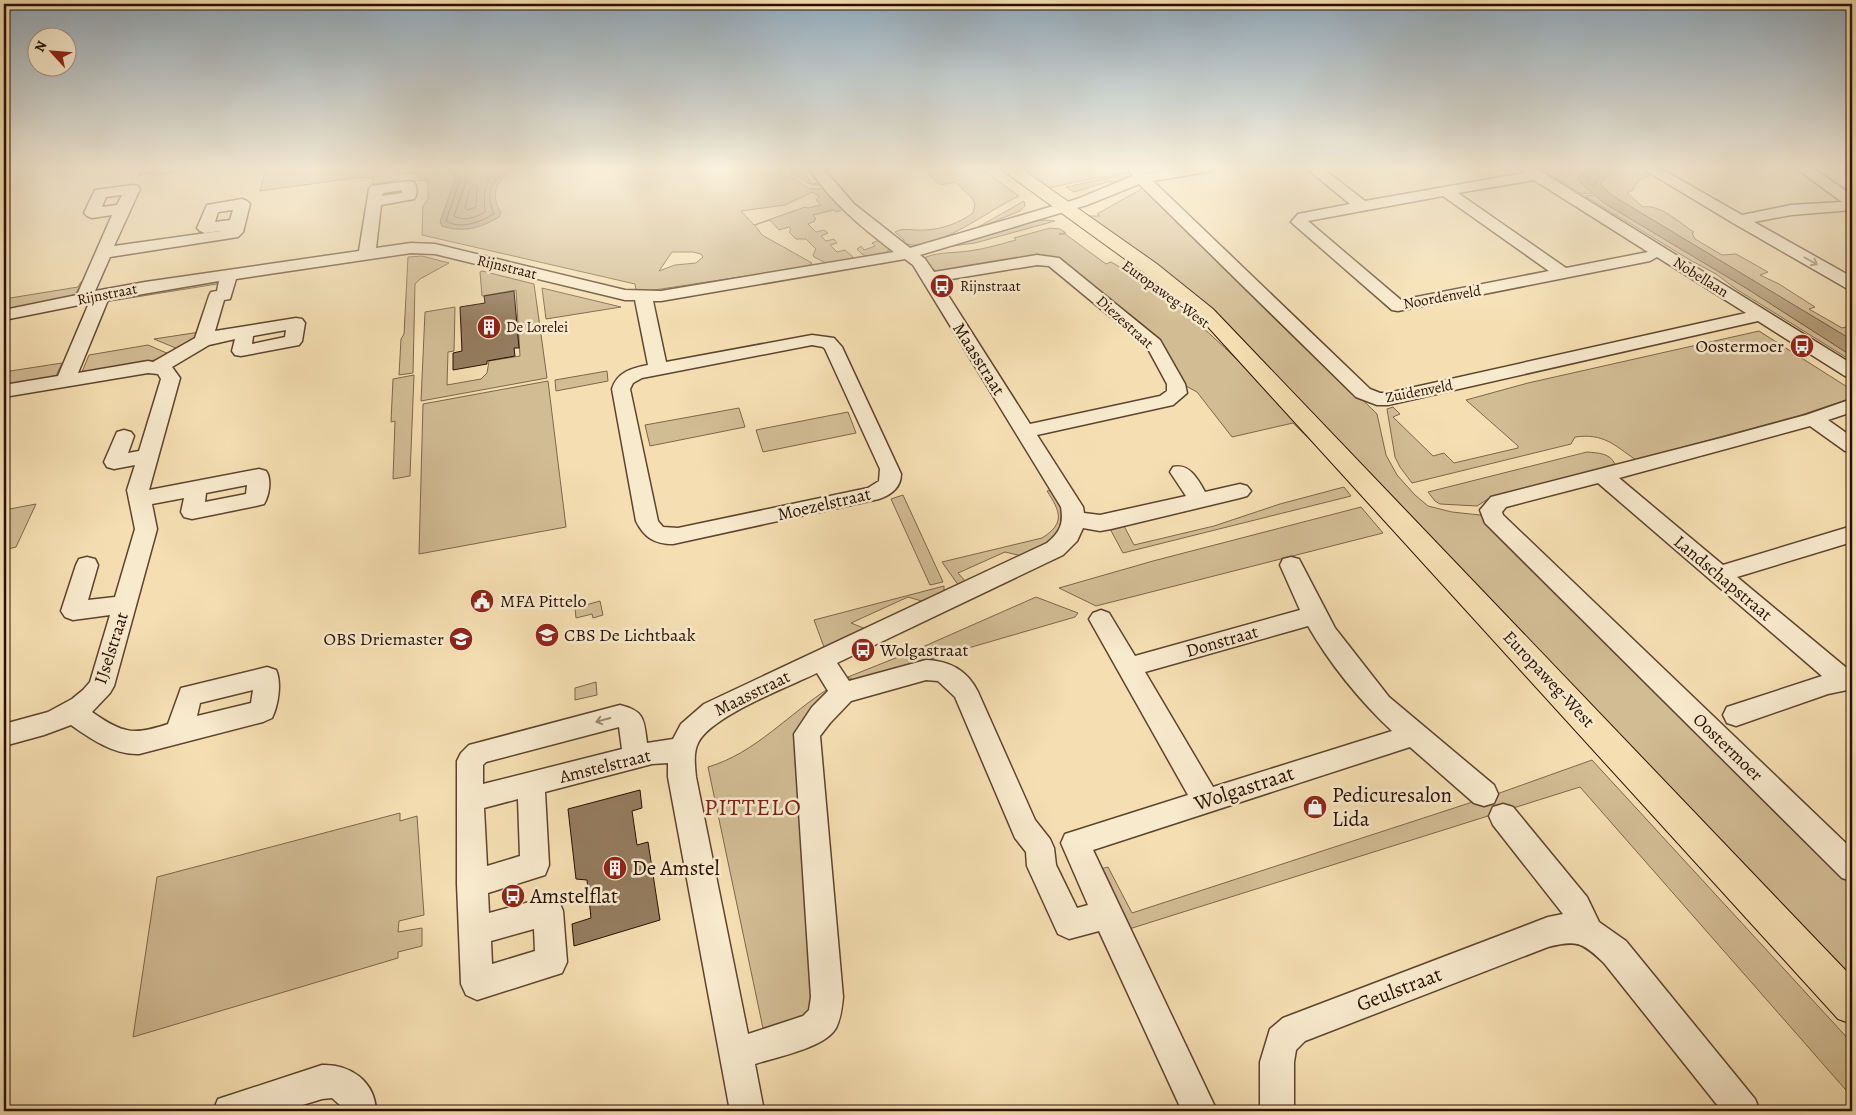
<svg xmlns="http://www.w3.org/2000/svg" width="1856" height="1115" font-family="Alegreya,serif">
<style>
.green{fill:#d2bc94;stroke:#7e664b;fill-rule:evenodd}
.water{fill:#b09976;stroke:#7a6248}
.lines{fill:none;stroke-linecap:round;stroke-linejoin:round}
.shore{stroke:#6d543c;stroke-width:1}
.building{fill:#947c5e;stroke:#2a1002}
.minor-casing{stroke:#5d442e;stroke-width:3}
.major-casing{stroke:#2a1002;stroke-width:2}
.minor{fill:#f8eacd;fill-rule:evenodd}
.major{fill:#f5dfb2;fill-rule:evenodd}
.oneway{stroke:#9b8872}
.labels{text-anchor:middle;stroke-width:5;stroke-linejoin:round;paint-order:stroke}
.far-street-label{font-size:15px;fill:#2a1002;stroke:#f8eacd}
.far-poi-label{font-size:15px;fill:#2a1002;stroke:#f8eacd;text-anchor:start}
.poi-label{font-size:18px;fill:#2a1002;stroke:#f8eacd;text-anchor:start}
.street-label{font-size:18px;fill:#2a1002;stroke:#f8eacd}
.near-street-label{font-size:21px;fill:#2a1002;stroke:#f8eacd}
.near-poi-label{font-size:21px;fill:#2a1002;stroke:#f8eacd;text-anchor:start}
.near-quarter-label{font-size:24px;letter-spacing:1px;fill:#7a1f14;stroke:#f8eacd}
</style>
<rect width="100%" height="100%" fill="#f5dfb2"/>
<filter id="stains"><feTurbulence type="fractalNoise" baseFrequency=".004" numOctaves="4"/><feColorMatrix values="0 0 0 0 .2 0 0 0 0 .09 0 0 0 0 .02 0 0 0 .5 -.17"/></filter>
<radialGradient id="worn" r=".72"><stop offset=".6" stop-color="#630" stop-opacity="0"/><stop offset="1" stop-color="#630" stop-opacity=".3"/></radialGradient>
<path class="green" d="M143 167H206L152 176 156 173 146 174V173L138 177Z
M266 167H809L811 170 804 172 812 184 819 183 820 185C807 187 803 176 790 175L791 169H783L780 175C784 176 789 176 793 178 806 184 804 192 823 188L844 209 836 212 834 210 813 215 816 219 814 220 815 221 808 224 816 232 824 230 828 233 821 236 826 241 834 239 837 243 830 245 837 252 845 250 853 257 850 261 830 265 814 257 813 255 816 249 806 239H796L789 232 791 230 789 227 779 230 770 220 755 225 762 235 812 263 806 267 641 292 636 290 635 284 422 235 423 206 428 199V180L418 181 417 173 399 174 398 180 373 184V178L361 177 260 191ZM813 192 819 197 816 200 821 205 808 208 805 207 754 225 741 211 785 205ZM672 252H693L701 254 703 257 696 263 675 265 659 271Z
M920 167H979L1019 196C993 207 931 256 904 243V240L895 232C903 227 915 231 926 230 943 229 959 223 973 213L975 204 972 198 955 182 941 185Z
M1023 167H1125L1131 173 1090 179 1049 188 1041 182 1043 181Z
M1538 167H1593L1578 177V180L1592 193 1582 194Z
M1621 167H1640L1650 175 1637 182 1633 190 1627 193 1643 207C1661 204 1679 223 1694 232L1692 233 1695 239 1722 255 1736 254 1768 272 1760 275 1779 284 1815 307 1809 309 1842 328 1849 326 1852 328V340L1613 196 1602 186 1601 182Z
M1113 177H1131L1121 181 1107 182 1074 192 1066 187Z
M1145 187 1377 414 1386 455 1397 475 1415 495 1428 506 1452 512 1480 515 1490 522 1852 882V982L1437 545 1196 296 1150 259 1089 216H1100L1097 214Z
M1595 195 1604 203 1746 288 1852 356V361L1736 289 1716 274 1690 260 1585 196Z
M1024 201 1025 206 1020 211 973 230Z
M1045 220 1055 221 975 243 945 247 963 240 1034 221Z
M1050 228 1060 229 1066 233 1059 234H1065L1106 264 1111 262C1207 315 1277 402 1351 481L1293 423 1232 437 1197 392 1186 386 1158 342 1066 263 1058 259 1038 256 939 273C933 269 925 265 926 257 940 252 955 253 969 251 985 249 1001 244 1016 240L1014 238Z
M879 240 889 247V250L882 255 879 253 880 256C870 257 864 258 857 249L861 246 864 250 875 246 872 243Z
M422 256 449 263 420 279 415 284 413 373 399 375 401 339 404 334 408 257Z
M482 271 534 284 547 378 421 401 425 312 455 307 454 351 448 352 447 385 481 379 487 373 489 361 520 356 516 290 482 296 480 272Z
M224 280 223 283 105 302 107 298Z
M81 282H83L76 293 78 294 75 296 4 312V299L78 287Z
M542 288 621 307 546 319Z
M1759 331 1852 390V398L1801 415 1636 460C1614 445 1604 433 1575 437L1571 444 1412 483 1400 467 1395 457 1387 409 1393 407 1400 414 1393 417 1433 456 1444 453 1454 463 1518 448V446L1466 400 1528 383Z
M200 332 199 338 178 349 154 339Z
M148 345 169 354 161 359 82 372 89 355Z
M62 363 56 376 4 385V372Z
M607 371 608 381 556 391 555 380Z
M414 375 410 476 393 479 395 421 391 422 393 379Z
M548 381 566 527 419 554 423 404Z
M739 408 745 427 650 446 645 425Z
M848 412 856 433 763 452 756 430Z
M1587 452C1598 453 1610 453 1615 464L1488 499 1477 506 1440 504 1435 501 1428 492Z
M1344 487 1351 496 1123 553 1109 527 1123 524 1134 545 1214 526 1280 504Z
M1054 490 1066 514 1062 530 1046 544 1022 556 1005 552 958 573 966 582 959 586 942 562 1042 538C1066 523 1060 511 1047 491Z
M903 495 943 582 930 585 891 499Z
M36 504 16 547 4 550V510Z
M1361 507 1383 533 1096 606 1059 588 1153 561Z
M944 586V592L925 602 908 597 851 623 866 629 824 647 814 620Z
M1036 597 1078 613 1075 617 855 681 848 677 918 649Z
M600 601 603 615 593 618 592 614 576 618 575 608Z
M596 682 597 695 575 700V688Z
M831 687 807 720 818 999 804 1022 764 1033 708 767C756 753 789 713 831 687Z
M1592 760 1852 1043V1097L1580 787 1126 930 1097 870 1108 867 1132 913 1494 795Z
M400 813V821L417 816 424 915 399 921 398 932 422 928V946L398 952V958L133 1037 157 877Z"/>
<path class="water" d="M453 167H515C497 182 489 191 501 213L499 217C480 228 464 233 442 226L440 222 455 179Z
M1593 167H1621L1601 182 1602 186 1613 196 1852 340V356L1746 288 1604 203 1578 180V177Z"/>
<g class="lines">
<path class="shore" d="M458 167 460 180 446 221C462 230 479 222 494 214 484 191 492 184 507 167
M465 167 466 182 454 216C464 222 476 217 485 212 483 193 485 181 498 167
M1595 167 1594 172 1585 179 1594 187 1598 177 1612 167
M475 184 477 186 476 207 467 210 465 208 470 190Z"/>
</g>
<path class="building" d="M514 291 519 348H514L515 356 487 361V364L453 370V353L462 351 460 307 485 303 484 296Z
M640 790 642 808 632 811 637 845 648 842 660 920 574 946 572 924 591 918 587 880 576 879 568 809Z"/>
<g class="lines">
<g class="minor-casing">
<path id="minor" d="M808 167H822L854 204 910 248 1077 199 1133 176 1129 170 1131 167H1141L1146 174 1185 167H1219L1212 171 1153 181 1370 389 1380 393H1388L1746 313 1657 257 1650 261 1398 311 1392 310 1291 222 1298 214 1350 204 1305 167H1321L1365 201 1524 173 1517 167H1534L1852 364V378L1845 376 1758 321 1388 405H1377L1356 397 1139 184 1087 205 920 255 925 259 934 272 1037 255 1059 258 1160 340 1185 384 1187 393 1173 405 1037 435 1083 507 1084 513 1100 515 1186 496 1170 472 1173 467C1189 463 1198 479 1205 492L1240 484 1247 486 1251 491 1247 496 1240 498 1111 529 1100 531 1083 528 1077 541 1063 555 837 663 849 681 926 660C950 661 967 670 978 692L1035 820 1050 839 1054 848 1056 865 1077 908 1088 905 1061 843 1065 834 1188 795 1089 619 1093 613 1101 610 1109 613 1135 656 1300 610 1280 565 1283 559 1291 557 1299 559 1335 628 1389 697 1494 785 1498 794 1494 803 1484 806 1474 803 1410 747 1093 850 1217 1111H1182L1099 931 1069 939 1058 934 1027 866 1026 852 1015 838 955 697 938 681 926 680 851 701 830 723 820 736 843 997C842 1007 841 1018 836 1028 825 1048 776 1057 755 1064L764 1111H730L668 777V763L652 764 545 792 549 865 545 875 488 893 489 913 548 897 559 901 563 911 567 962 562 973 477 1000 466 995 461 984 457 884V761L461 753 469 745 620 705C645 711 644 720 647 743L673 739 681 724 704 704 1047 543C1060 532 1064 524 1061 507L913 265 905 259 661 301H653L666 362 812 335 834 338 842 347 901 474C901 487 891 495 879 499L673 544C654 544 644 537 636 521L612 389C617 372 632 368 648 365L635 300H625L435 254 411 253 236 279 230 299 224 300 215 331 296 318 302 319 305 323 302 341 299 345 241 356 235 355 232 351 235 339 209 345 172 367 180 378 149 490 259 469 266 471C272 479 269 496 264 504L256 506 192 519 184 517 181 512 184 498 152 504 157 529 114 686 110 693 92 712C122 733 133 736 168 724L181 688 267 667 276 670C282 683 278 706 272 718L263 722 139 754C114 755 91 739 71 725L44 735 4 746V724L48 712 72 699 83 690 90 682 110 615 73 620 65 617 61 611 76 565 79 559 87 557 95 559 98 565 88 600 115 597 135 529 127 490 135 465 114 469 107 467 104 462 117 432 124 430 131 432 134 436 128 453 139 451 161 379 158 374 148 373 4 397V385L58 376 89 303 4 320V310L77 295 112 215 92 218 87 216 84 213 95 190 133 185 138 186 140 189 114 246 228 230 205 233 200 231 197 228 207 205 242 199 247 201 250 204 243 232 238 237 110 257 95 291 145 282 359 251 369 189 371 186 409 181 414 182C417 187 418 194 414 199L381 205 376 248 411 243 435 244 625 290 661 291 894 252C861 227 831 202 808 167ZM1534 180 1648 252 1566 268 1458 193ZM402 190V193L382 196 383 193ZM122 195 117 205 102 207 106 197ZM1443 196 1549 271 1401 300 1308 221ZM233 210 230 220 215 222 218 212ZM1037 265 1049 266 1147 347 1167 384V391L1160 396 1030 424 939 281ZM219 281 217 291 211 292 209 296 195 338 153 362 148 361 78 373 108 300ZM286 330 285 337 252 344 253 336ZM812 345 823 347 825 349 880 469 879 481 868 488 678 528 663 527 658 521 630 389 633 383 642 378ZM247 485 246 494 205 502 206 493ZM1308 626C1330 664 1360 701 1392 731L1213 787 1145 672ZM817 673 828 691 812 707 794 734 811 997 809 1010 803 1016 748 1034 696 777C695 766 693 753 698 743 711 716 788 687 817 673ZM253 690 251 703 197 716 200 703ZM619 727 622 749 483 784V765L486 762ZM518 799 520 856 487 866 484 808ZM534 929 535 951 492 964 491 941Z
M1640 167H1658L1742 215 1791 205 1842 202 1794 167H1811L1852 195V210L1791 215 1754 222 1852 277V289L1846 288 1733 223Z
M1852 399V412L1828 420 1852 437V452L1845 451 1810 426 1619 478 1723 565 1852 526V542L1737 577 1849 670 1852 669V689L1828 694 1736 726 1727 723 1723 715 1727 707 1822 676 1598 483 1506 507 1502 512 1503 515 1852 849V881L1842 878 1485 523 1480 510 1491 497 1721 438 1806 415Z
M1503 804 1513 807 1587 897 1599 922 1626 941 1755 1099 1760 1111H1722L1604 963C1582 942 1577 940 1548 947L1305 1041 1296 1050 1294 1062V1111H1260V1062L1270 1029 1283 1018 1548 917 1563 914 1493 825 1489 816 1493 807Z
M322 1065C350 1064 375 1081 376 1111H342L341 1106 332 1098 322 1099 283 1111H213L218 1099Z"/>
</g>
<g class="major-casing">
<path id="major" d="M998 167H1019L1157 264 1213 309 1852 977V1024L1838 1019 1199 317 1143 272Z"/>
</g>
<use href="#minor" class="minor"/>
<use href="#major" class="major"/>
</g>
<defs><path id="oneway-shaft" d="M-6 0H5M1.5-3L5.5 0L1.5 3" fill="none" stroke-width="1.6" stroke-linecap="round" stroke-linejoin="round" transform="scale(1.25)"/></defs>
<g class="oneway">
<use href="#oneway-shaft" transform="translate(1811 261) rotate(29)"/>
<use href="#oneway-shaft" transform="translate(603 720) rotate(165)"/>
</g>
<linearGradient id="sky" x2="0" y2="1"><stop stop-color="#91a9ba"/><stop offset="0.52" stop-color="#faf1dc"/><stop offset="1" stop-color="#faf1dc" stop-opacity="0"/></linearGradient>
<rect width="1856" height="323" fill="url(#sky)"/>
<defs>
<g id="bus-disc" transform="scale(1.25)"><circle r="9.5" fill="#8f2418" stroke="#f8eacd"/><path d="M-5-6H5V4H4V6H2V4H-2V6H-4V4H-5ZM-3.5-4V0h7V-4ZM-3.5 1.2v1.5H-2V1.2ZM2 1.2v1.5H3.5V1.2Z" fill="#fff"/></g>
<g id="building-disc" transform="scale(1.25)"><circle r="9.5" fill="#8f2418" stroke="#f8eacd"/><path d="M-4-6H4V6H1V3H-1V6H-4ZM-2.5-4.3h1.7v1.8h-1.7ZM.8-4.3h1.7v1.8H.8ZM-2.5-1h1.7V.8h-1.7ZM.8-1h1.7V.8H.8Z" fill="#fff"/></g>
<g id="civic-disc" transform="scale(1.25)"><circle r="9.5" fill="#8f2418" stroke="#f8eacd"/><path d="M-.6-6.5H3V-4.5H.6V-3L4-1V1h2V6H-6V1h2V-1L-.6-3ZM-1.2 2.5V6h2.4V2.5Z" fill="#fff"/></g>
<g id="school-disc" transform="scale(1.25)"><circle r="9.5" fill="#8f2418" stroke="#f8eacd"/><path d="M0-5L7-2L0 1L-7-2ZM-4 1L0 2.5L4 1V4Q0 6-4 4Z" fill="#fff"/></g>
<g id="shop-disc" transform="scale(1.25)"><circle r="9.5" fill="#8f2418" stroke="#f8eacd"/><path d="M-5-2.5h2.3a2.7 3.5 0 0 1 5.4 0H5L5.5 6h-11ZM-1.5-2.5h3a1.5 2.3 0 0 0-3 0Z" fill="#fff"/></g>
</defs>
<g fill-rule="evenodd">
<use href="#bus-disc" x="942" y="286"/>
<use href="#building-disc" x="489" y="327"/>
<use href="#bus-disc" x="1802" y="346"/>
<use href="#civic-disc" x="482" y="601"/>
<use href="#school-disc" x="547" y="635"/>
<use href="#school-disc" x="461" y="639"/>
<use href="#bus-disc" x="863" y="650"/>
<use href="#shop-disc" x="1315" y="807"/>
<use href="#building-disc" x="615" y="868"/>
<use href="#bus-disc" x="513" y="896"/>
</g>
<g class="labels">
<g class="far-street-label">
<text transform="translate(507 267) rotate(14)" y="5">Rijnstraat</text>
<text transform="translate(1701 277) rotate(32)" y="5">Nobellaan</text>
<text transform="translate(107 294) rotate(-11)" y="5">Rijnstraat</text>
<text transform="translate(1166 294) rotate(36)" y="5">Europaweg-West</text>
<text transform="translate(1442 297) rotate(-10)" y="5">Noordenveld</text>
<text transform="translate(1125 322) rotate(42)" y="5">Diezestraat</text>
<text transform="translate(1419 391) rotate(-11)" y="5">Zuidenveld</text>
</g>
<g class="far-poi-label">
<text x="960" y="291">Rijnstraat</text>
<text x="506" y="332">De Lorelei</text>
</g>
<g class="poi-label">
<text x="1784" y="352" text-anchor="end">Oostermoer</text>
<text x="500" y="607">MFA Pittelo</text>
<text x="564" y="641">CBS De Lichtbaak</text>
<text x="444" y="645" text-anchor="end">OBS Driemaster</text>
<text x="880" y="656">Wolgastraat</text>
</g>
<g class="street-label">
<text transform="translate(979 359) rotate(58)" y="6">Maasstraat</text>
<text transform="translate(824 504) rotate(-13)" y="6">Moezelstraat</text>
<text transform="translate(1723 578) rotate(40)" y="6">Landschapstraat</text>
<text transform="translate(1222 641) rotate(-16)" y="6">Donstraat</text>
<text transform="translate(111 648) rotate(-72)" y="6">IJselstraat</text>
<text transform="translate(1549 679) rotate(47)" y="6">Europaweg-West</text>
<text transform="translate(752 693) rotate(-26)" y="6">Maasstraat</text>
<text transform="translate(1728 747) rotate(44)" y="6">Oostermoer</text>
<text transform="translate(605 766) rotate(-14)" y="6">Amstelstraat</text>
</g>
<g class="near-street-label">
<text transform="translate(1244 788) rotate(-18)" y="7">Wolgastraat</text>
<text transform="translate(1399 989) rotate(-21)" y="7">Geulstraat</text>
</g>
<g class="near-poi-label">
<text x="1332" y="802">Pedicuresalon<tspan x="1332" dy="24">Lida</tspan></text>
<text x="632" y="875">De Amstel</text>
<text x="530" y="903">Amstelflat</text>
</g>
<g class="near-quarter-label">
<text x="753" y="815">PITTELO</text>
</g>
</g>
<rect width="1856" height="1115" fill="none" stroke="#f5dfb2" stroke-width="20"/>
<rect x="5" y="5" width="1846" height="1105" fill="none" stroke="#2a1002" stroke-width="2.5"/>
<rect x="10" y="10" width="1836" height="1095" fill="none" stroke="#2a1002"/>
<g transform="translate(52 52) rotate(296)"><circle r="24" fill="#f8eacd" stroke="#a6937c"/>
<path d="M0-4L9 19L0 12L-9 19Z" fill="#8f2418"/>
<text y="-8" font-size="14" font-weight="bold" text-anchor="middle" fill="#2a1002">N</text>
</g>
<rect width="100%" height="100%" filter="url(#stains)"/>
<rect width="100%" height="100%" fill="url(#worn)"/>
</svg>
